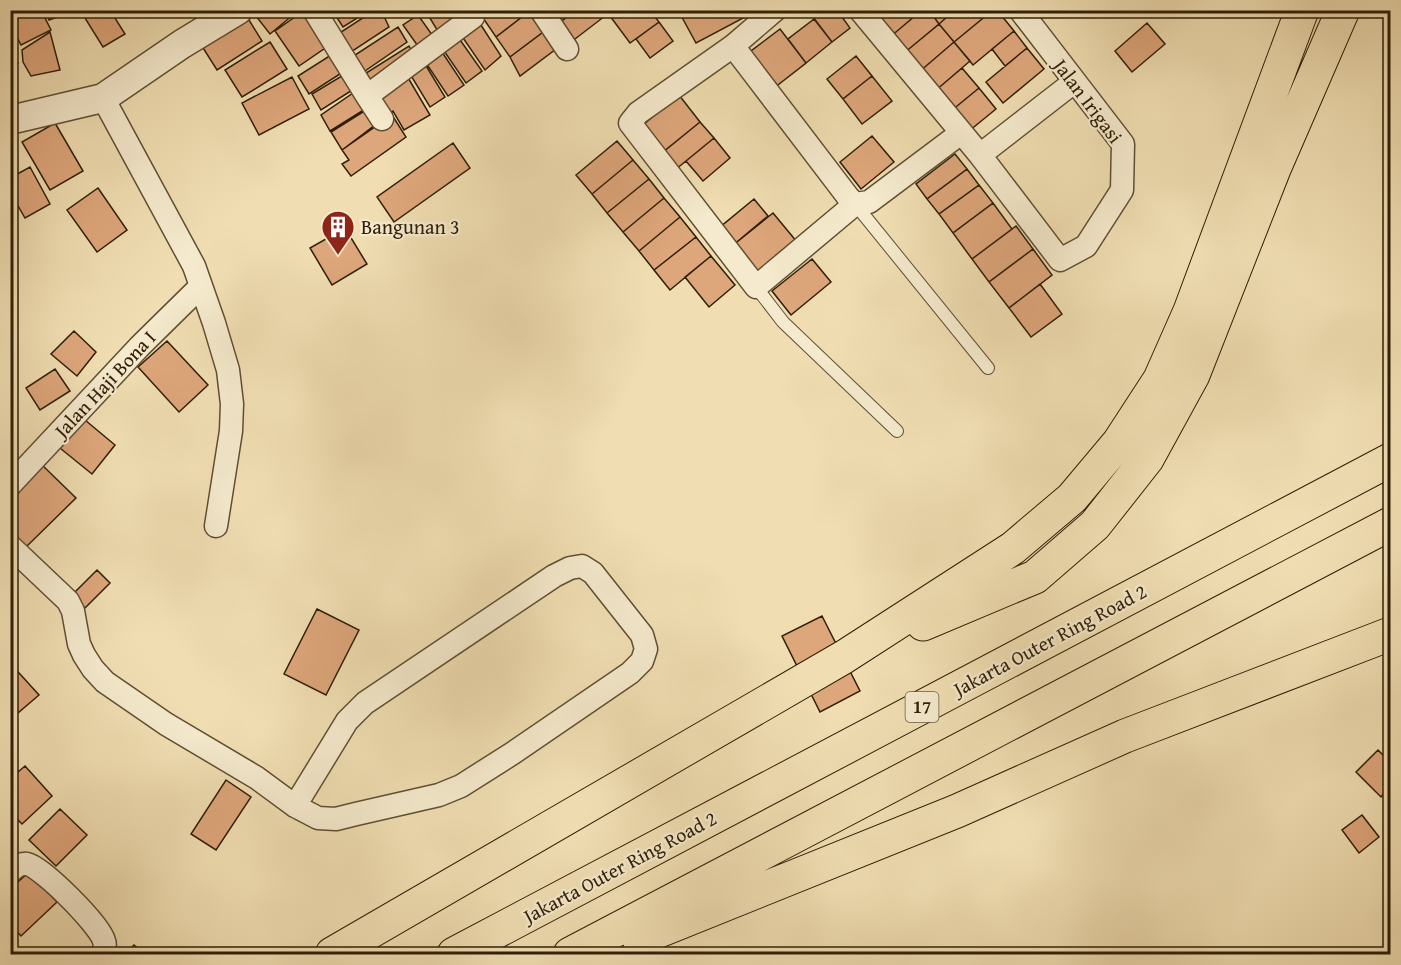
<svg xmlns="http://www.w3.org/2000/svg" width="1401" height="965" font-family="'Gentium Book Plus',serif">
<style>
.building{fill:#dea67b;stroke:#2f1f07;stroke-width:1.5}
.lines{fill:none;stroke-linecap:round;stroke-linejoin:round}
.service-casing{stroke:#5f4f32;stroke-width:14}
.minor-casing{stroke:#5f4f32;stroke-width:25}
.tertiary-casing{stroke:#5f4f32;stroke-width:31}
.motorway-casing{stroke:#2f1f07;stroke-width:35}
.service{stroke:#f5eacd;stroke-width:12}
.minor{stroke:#f5eacd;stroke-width:22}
.tertiary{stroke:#f5eacd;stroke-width:28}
.motorway{stroke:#f0deb2;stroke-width:33}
.labels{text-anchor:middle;stroke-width:4.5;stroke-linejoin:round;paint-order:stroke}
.shield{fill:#f5eacd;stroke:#6a5c42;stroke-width:1.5}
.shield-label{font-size:18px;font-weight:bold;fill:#2f1f07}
.street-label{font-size:20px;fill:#2f1f07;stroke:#f5eacd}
.poi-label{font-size:20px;fill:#2f1f07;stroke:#f5eacd;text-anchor:start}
</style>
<rect width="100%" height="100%" fill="#f0deb2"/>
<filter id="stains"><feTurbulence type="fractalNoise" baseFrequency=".00333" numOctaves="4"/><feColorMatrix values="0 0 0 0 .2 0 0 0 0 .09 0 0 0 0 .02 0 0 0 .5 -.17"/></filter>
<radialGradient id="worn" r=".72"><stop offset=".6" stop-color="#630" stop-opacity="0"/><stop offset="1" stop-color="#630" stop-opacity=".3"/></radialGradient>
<path class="building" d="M10 10H41L51 30 21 45 10 23Z
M45 10H75V11L49 20Z
M80 10H110L125 34 103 47Z
M253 10H299L270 34 252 11Z
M305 10 331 44 299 66 275 31Z
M332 10H370L343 27Z
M375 10H381L389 27 351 52 341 32Z
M425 10H453L458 20 439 33Z
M494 10H531L496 37 483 18Z
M531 10 550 27 510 57 496 37Z
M547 10H576L558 24Z
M576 10H600L605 16 571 42 558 24Z
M617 10H650L659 22 630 43 610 16Z
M678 10H744L747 16 696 43Z
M813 10H837L850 28 832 42 810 13Z
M882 10H922L890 37 874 17Z
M922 10H929L939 24 904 53 890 37Z
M929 10H955L939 24Z
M955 10H993L954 42 939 24Z
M993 10H997L1014 31 973 65 954 42Z
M244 12 262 41 217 70 198 40Z
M418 15 435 39 420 49 403 25Z
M814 19 832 42 806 63 788 39Z
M479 22 501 56 485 70 461 35Z
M659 22 673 41 650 58 636 39Z
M1147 23 1165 44 1132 72 1115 51Z
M939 24 954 42 919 72 904 53Z
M398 27 407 42 362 73 352 57Z
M550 27 560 46 520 76 510 57Z
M780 29 806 63 774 88 747 54Z
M1014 31 1027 48 1005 66 992 49Z
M50 32 60 70 31 76 23 62 22 50Z
M458 37 482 71 466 83 442 48Z
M270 42 287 69 242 97 225 70Z
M954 42 970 61 935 91 919 72Z
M409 46 415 57 370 88 363 75Z
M1027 48 1044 69 1003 103 986 82Z
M10 50 18 63 10 68Z
M442 52 464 85 448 96 426 63Z
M331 55 343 72 309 94 298 76Z
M856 56 872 76 843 99 827 79Z
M425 64 445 97 430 107 410 74Z
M962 68 979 88 951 111 935 91Z
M345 74 354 89 321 110 312 94Z
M407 76 430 115 404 130 393 111 386 116 374 96Z
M872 76 892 101 862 124 843 99Z
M292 77 309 109 259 135 242 103Z
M979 88 996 109 969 131 951 111Z
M356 91 367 108 330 131 321 115Z
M679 95 700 122 658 156 637 130Z
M366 110 375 125 342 150 331 132Z
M392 115 406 137 351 176 342 164 349 160 342 150Z
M700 122 714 138 675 170 662 153Z
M55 123 83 171 50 190 22 142Z
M872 136 894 162 861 189 840 162Z
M714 138 730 158 703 181 686 161Z
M617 141 633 160 592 194 576 175Z
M453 143 470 168 394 222 377 197Z
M955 154 967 169 927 199 916 184Z
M633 160 649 179 607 213 592 194Z
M30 167 50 204 25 218 10 192V178Z
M967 169 979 185 939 214 927 199Z
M649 179 664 198 623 232 607 213Z
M979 185 993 203 953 233 939 214Z
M98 188 127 230 97 252 67 210Z
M664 198 680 217 639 251 623 232Z
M754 199 768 216 732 246 719 228Z
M993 203 1012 229 972 259 953 233Z
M773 213 797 242 757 275 732 246Z
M680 217 696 237 654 270 639 251Z
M1016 226 1033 249 989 282 972 259Z
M345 228 367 264 332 285 310 248Z
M696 237 711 256 670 290 654 270Z
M1033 249 1052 275 1009 308 989 282Z
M711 256 735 285 709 307 685 277Z
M812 259 831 282 791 315 772 291Z
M1040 284 1062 314 1031 337 1009 308Z
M74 331 96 352 77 376 51 354Z
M167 341 208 385 179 412 138 367Z
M55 369 70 391 40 410 26 388Z
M79 415 115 445 92 474 55 444Z
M40 463 76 498 26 547 10 532V494Z
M97 570 110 583 85 608 72 595Z
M317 609 359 630 326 695 284 674Z
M822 616 860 691 820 712 782 636Z
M10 663 39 695 12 718 10 717Z
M1378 750 1390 762V787L1381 797 1356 772Z
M25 766 52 796 22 824 10 812V779Z
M226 780 251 797 216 850 191 834Z
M60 809 87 835 56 866 29 840Z
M1362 815 1379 837 1359 853 1342 830Z
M29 872 57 902 21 936 10 924V889Z
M134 945 145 954H125Z"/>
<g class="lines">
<g class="service-casing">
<path id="service" d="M855 204 988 368
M756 287 783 322 897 431"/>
</g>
<g class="minor-casing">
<path id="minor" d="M314 10 367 96 473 17
M541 10 567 49
M775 10 733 46 848 197 855 204 869 202 961 133
M860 10 980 155 1074 82
M733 46 638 113 630 123 756 287 855 204
M367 96 382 119
M103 98 194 266 214 323 228 370 232 404 231 431 216 526
M980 155 1060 260 1086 246 1122 190 1123 144 1020 10
M10 485 140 346 201 286
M10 546 68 601 73 611 79 644 84 655 93 669 105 682 166 724 257 778 295 806 318 818 336 819 356 814 439 795 461 786 513 753 630 673 642 661 646 649 642 635 593 573 582 566 570 568 554 576 365 703 347 721 295 806
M10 872C15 867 20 863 27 864 42 867 100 925 104 941 106 945 104 950 102 954"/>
</g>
<g class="tertiary-casing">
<path id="tertiary" d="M10 120 103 98 182 44 238 10"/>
</g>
<g class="motorway-casing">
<path id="motorway" d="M923 624 1035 577 1095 525 1147 459 1193 375 1274 169 1343 10
M639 939 957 811 1125 736 1390 634
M332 954 844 657 1013 548 1072 498 1119 442 1160 379 1190 311 1302 10
M454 954 1390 460
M570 954 1390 524"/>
</g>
<use href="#service" class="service"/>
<use href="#minor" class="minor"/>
<use href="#tertiary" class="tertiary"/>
<use href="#motorway" class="motorway"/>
</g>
<defs>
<g id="building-pin" transform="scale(1.725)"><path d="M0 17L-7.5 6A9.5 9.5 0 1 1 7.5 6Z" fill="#8f2418" stroke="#f5eacd"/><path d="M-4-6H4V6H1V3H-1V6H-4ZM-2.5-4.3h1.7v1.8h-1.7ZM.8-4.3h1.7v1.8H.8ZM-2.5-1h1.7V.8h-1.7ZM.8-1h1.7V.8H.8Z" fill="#fff"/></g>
</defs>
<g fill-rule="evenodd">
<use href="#building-pin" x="338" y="227"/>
</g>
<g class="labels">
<rect class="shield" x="905.5" y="692" width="33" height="30" rx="4.5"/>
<g class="shield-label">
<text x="922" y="713">17</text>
</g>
<g class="street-label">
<text transform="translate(1088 101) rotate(53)" y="7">Jalan Irigasi</text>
<text transform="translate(105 384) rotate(-47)" y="7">Jalan Haji Bona I</text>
<text transform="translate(1050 640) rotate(-28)" y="7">Jakarta Outer Ring Road 2</text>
<text transform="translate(620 867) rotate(-28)" y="7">Jakarta Outer Ring Road 2</text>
</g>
<g class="poi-label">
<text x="361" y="234">Bangunan 3</text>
</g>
</g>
<rect width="1401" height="965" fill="none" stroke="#f0deb2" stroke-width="36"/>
<rect x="12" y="12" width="1377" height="941" fill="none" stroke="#2f1f07" stroke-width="3"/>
<rect x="18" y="18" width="1365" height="929" fill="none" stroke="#2f1f07" stroke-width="1.5"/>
<rect width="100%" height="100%" filter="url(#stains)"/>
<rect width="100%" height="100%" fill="url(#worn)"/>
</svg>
